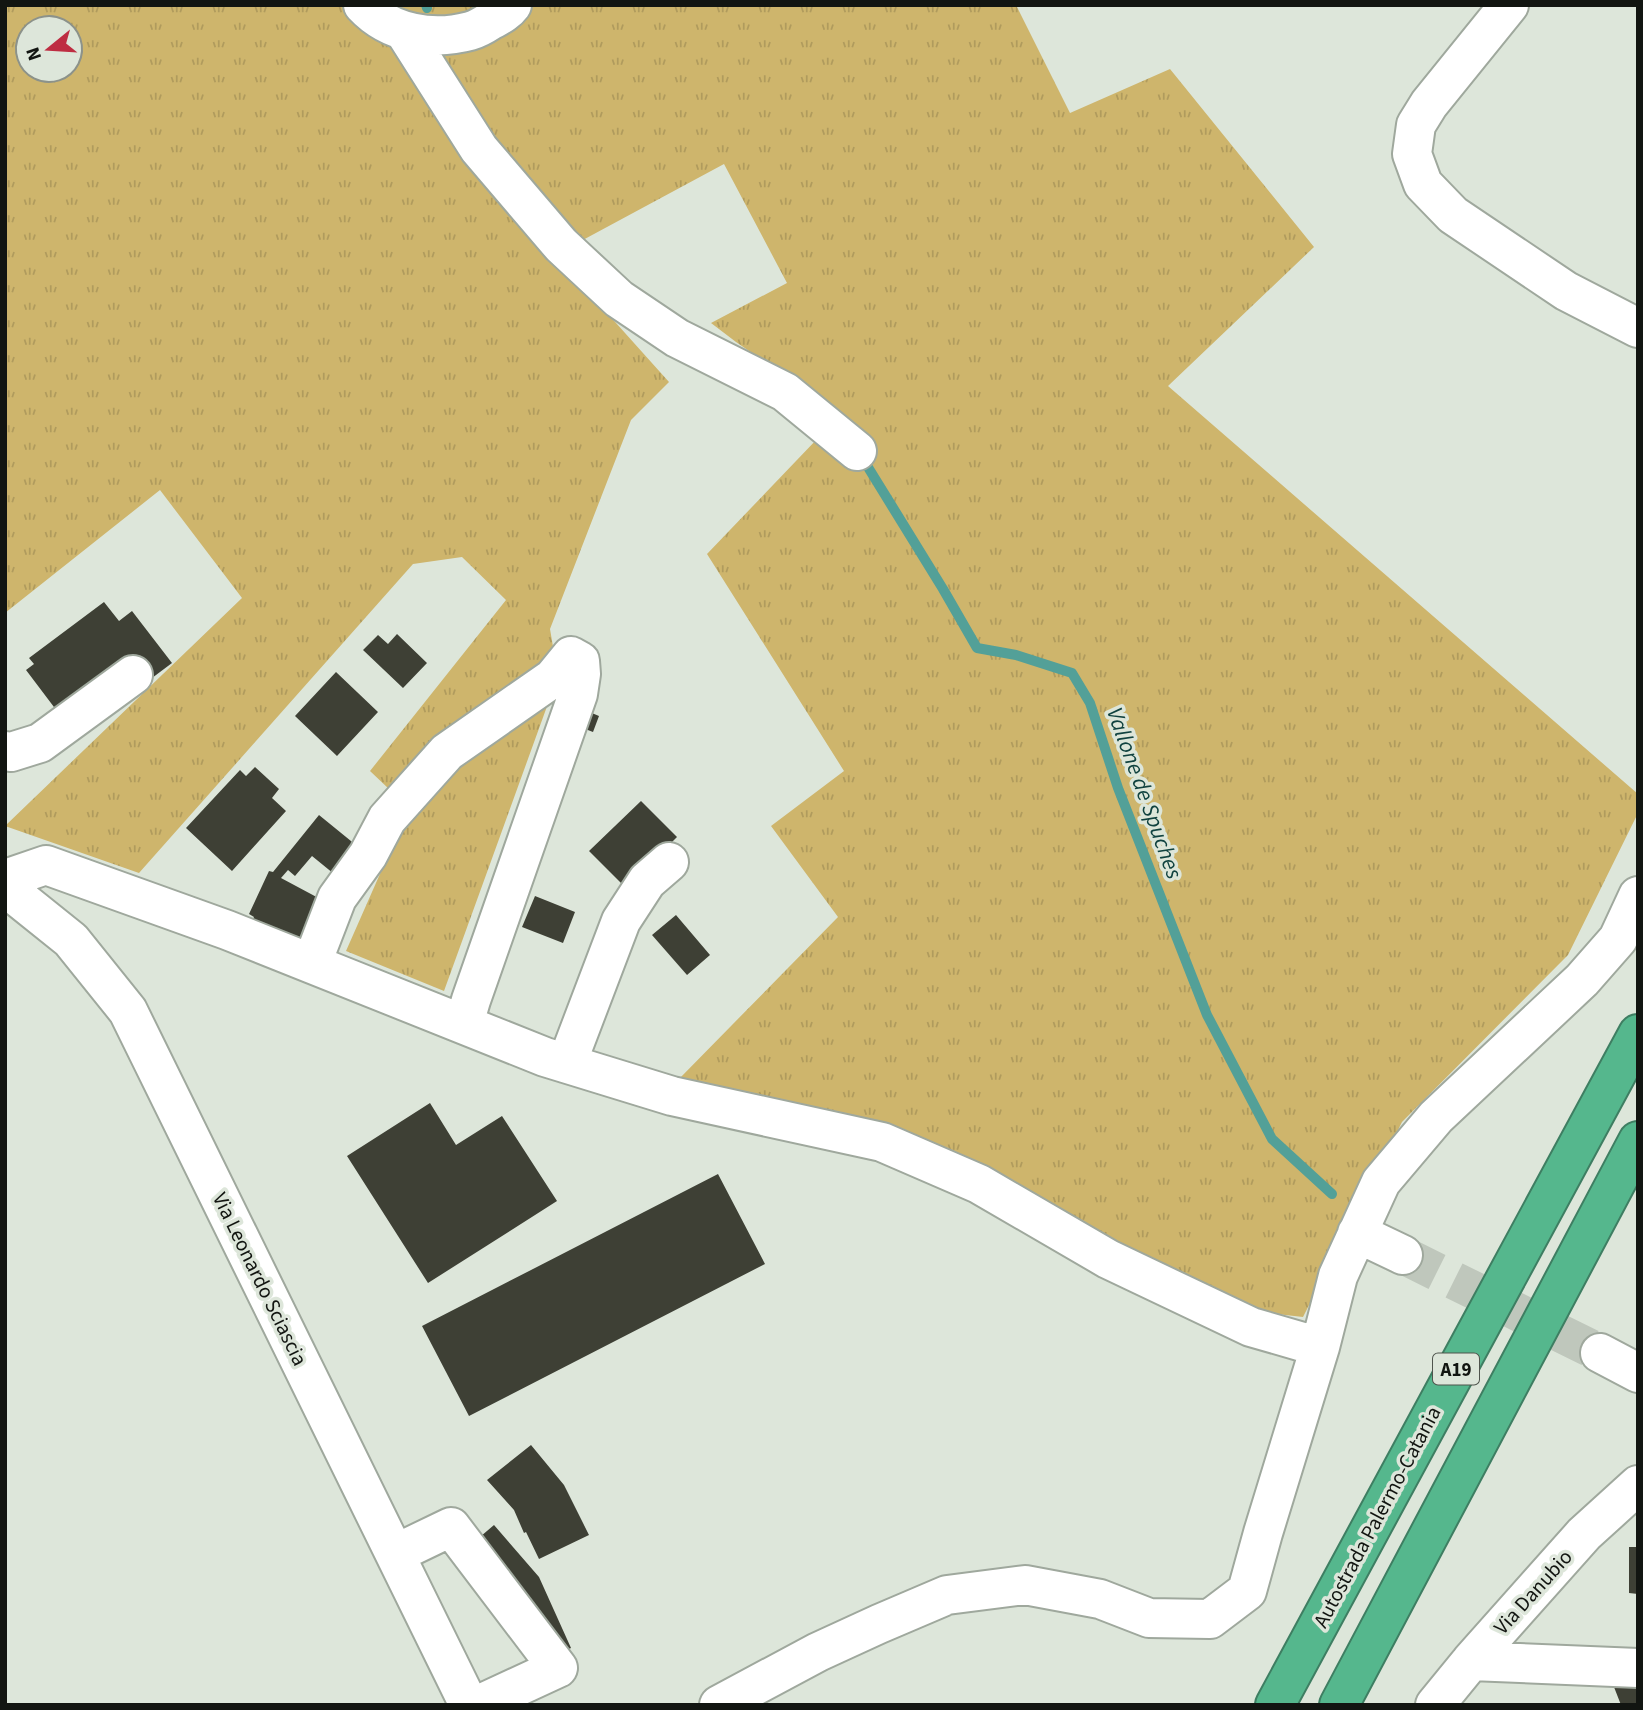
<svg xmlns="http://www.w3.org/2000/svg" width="1643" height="1710" font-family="'Source Sans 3',sans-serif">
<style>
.grass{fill:url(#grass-tufts);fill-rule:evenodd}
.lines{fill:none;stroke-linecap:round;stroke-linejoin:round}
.stream{stroke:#53a098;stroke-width:10}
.building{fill:#3e4035}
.minor-tunnel{stroke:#bfc7bc;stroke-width:38;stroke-dasharray:38 19;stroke-linecap:butt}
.minor-casing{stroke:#9fa89d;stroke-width:42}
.highway-casing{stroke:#3e7e62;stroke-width:42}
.minor{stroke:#fff;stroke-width:38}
.highway{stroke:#55b78d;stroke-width:38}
.labels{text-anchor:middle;stroke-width:7;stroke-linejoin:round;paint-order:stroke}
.shield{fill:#dde6da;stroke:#4f544d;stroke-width:2}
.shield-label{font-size:19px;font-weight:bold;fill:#121511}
.street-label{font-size:21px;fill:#121511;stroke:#dde6da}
.water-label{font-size:23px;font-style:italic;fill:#10423f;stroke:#dde6da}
</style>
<defs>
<pattern id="grass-tufts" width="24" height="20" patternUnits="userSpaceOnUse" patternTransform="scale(1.75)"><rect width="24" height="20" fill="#ceb56c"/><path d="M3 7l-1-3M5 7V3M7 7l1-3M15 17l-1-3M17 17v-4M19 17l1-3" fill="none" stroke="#b09b5d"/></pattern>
</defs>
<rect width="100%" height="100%" fill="#dde6da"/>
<path class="grass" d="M5 5H1016L1070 113 1170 69 1314 247 1168 386 1638 794V813L1568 955 1402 1122 1303 1317 1267 1313 679 1079 838 917 771 826 844 771 707 554 841 414 736 342 711 323 787 283 724 164 555 255 669 382 631 420 550 629 558 676 444 991 346 951 409 808 370 771 506 600 462 557 413 564 139 873 5 826 242 598 160 490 5 613ZM28 28H70V70H28Z"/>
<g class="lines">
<path class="stream" d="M426 5 427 8
M866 464 943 589 977 648 1016 655 1072 673 1090 703 1118 788 1207 1015 1272 1139 1332 1194"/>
</g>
<path class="building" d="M104 602 119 621 132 611 172 663 148 681 60 715 26 670 34 664 29 658Z
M397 634 427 663 403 688 363 650 378 635 388 644Z
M336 672 378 712 337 756 295 716Z
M587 711 599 716 593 732 580 727Z
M255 767 279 789 272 798 286 811 232 871 186 828 240 770 246 776Z
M641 801 677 837 626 888 589 851Z
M319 815 362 850 339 878 312 856 295 876 288 870 281 878 324 901 308 947 252 921 254 917 249 914 269 871 273 872Z
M535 896 575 912 563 943 522 927Z
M676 915 710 955 687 975 652 935Z
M430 1103 456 1145 502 1116 557 1201 428 1283 347 1156Z
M718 1174 765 1264 469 1416 422 1326Z
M531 1445 564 1485 589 1535 539 1559 526 1532 524 1533 514 1510 487 1480Z
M494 1525 539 1577 571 1648 530 1666 501 1603 460 1554Z
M1629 1547H1638V1594L1629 1593Z
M1614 1687 1638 1688V1705H1621Z"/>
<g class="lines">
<path class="minor-tunnel" d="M1403 1255 1600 1353"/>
<g class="minor-casing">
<path id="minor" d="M363 5C390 34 433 41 470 31 477 29 484 25 490 21 499 16 506 13 512 5
M1509 5 1429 104 1416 125 1412 154 1423 184 1453 215 1566 291 1638 328
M404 31 479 149 561 245 619 299 677 338 785 392 857 451
M5 751 11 752 40 743 133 675
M5 879 46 865 227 930 545 1057 672 1096 882 1142 979 1184 1108 1259 1251 1327 1320 1347
M5 887 71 940 128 1011 469 1705
M312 963 337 898 368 855 387 819 447 752 553 678 571 656 580 661 581 674 578 694 471 1000 464 1024
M567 1063 621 921 647 881 669 862
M1357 1233 1403 1255
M1600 1353 1638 1373
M395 1554 451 1527 558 1668 478 1705
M1471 1661 1638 1668
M719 1705 818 1652 879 1624 947 1595 1025 1585 1100 1599 1149 1618 1210 1619 1247 1591 1263 1533 1320 1347 1338 1276 1381 1182 1436 1117 1582 980 1618 939 1638 896
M1435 1705 1471 1661 1584 1534 1638 1485"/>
</g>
<g class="highway-casing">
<path id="highway" d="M1275 1705 1638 1034
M1339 1705 1638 1141"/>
</g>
<use href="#minor" class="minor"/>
<use href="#highway" class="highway"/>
</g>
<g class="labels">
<rect class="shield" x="1433" y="1353.5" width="46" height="31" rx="5"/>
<g class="shield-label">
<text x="1456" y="1376">A19</text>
</g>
<g class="street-label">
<text transform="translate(260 1279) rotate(64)" y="7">Via Leonardo Sciascia</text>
<text transform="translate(1377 1517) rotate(-62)" y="7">Autostrada Palermo-Catania</text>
<text transform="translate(1533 1592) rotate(-48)" y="7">Via Danubio</text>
</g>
<g class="water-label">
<text transform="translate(1145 793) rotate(70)" y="8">Vallone de Spuches</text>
</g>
</g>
<rect width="1643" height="1710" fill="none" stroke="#121511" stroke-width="14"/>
<g transform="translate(49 49) rotate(252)"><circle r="33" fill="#dde6da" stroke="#8c928a" stroke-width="2"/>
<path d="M0-5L12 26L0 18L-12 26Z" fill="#be2d42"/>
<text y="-10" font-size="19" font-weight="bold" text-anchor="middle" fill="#121511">N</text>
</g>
</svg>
